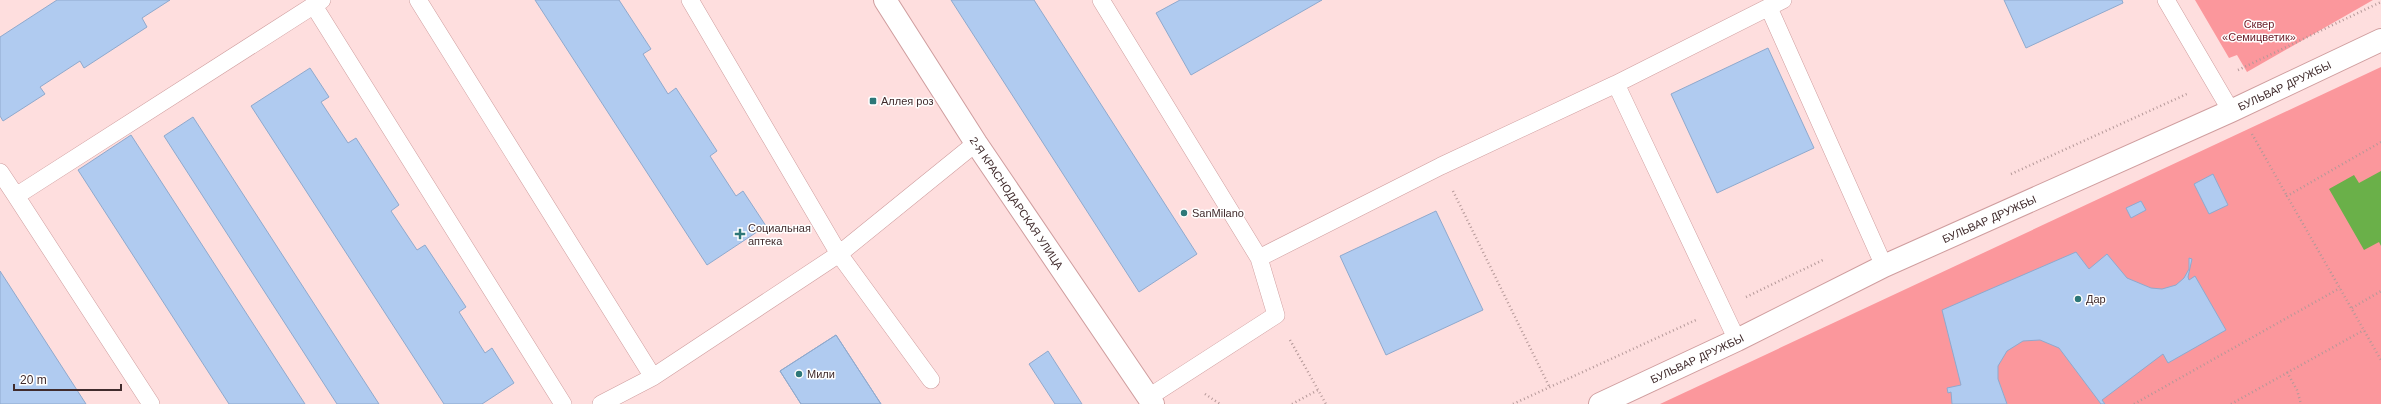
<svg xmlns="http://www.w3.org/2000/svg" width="2381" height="404" font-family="Arial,sans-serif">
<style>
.green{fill:#fb979c}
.water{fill:#6ab049}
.building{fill:#b0cbf0;stroke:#8fa9cd}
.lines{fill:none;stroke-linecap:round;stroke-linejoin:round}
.service-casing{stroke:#cf9d9e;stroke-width:18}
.tertiary-casing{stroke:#cf9d9e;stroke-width:24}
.path{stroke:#b49898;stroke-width:2.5;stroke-dasharray:1 3;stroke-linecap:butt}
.service{stroke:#fff;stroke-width:17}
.tertiary{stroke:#fff;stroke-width:22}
.poi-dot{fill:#2d7778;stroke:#fff;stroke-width:1.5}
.labels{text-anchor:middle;stroke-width:3;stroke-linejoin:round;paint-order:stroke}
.park-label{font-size:11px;fill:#6a1c27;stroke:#fff}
.street-label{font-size:11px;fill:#402b2c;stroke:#fff}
.poi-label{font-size:11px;fill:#402b2c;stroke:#fff;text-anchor:start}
</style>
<rect width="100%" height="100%" fill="#fedede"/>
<path class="green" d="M2195 0H2373L2247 72 2237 55 2229 58Z
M2381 67V404H1660Z"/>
<path class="water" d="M2381 171V246L2379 242 2364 250 2329 189 2354 175 2359 183Z"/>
<path class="building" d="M57 0H170L142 18 147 27 84 68 80 61 40 87 45 94 3 121 0 116V37Z
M535 0H619L651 49 643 54 668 94 676 88 717 151 710 156 736 196 743 191 766 226 707 265Z
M951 0H1034L1197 254 1139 292Z
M1180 0H1322L1191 75 1156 13Z
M2004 0H2122L2123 3 2026 48Z
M1768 48 1814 148 1717 193 1671 94Z
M310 68 329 97 321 102 348 143 356 138 399 205 391 211 417 250 425 245 466 307 459 312 485 353 492 348 514 383 482 404H444L251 106Z
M193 117 379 404H337L164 136Z
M131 135 305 404H229L78 170Z
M2213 174 2228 205 2209 214 2194 184Z
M2141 201 2146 210 2131 218 2126 208Z
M1436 211 1483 310 1386 355 1340 256Z
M2076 252 2089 269 2107 254 2127 278 2151 288 2162 289 2176 285 2184 278 2189 269V258L2192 259 2188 277 2189 280 2195 276 2226 330 2168 363 2163 354 2102 400 2105 404H2101L2059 348 2040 340 2023 341 2007 351 1998 366V379L2007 404H1952L1951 392 1948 393 1947 388 1961 385 1942 310Z
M0 271 86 404H0Z
M836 335 881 404H801L780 371Z
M836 335 881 404H801L780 371Z
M1048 351 1082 404H1055L1029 364Z"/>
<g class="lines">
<g class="service-casing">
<path id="service" d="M418 0 653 377
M690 0 839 254 931 380
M1101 0 1259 258 1276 315 1149 397
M2166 0 2231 111
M314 6 563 404
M1769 8 1884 266
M1616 84 1737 340
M0 172 16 196 322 0
M16 196 151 404
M1259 258 1441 166 1616 84 1783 0
M601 404 653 377 839 254 976 143"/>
</g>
<g class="tertiary-casing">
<g id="tertiary">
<path id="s1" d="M885 0 976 143 1153 404"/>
<path id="s2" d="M1600 404 1737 340 1884 266 2231 111 2381 40"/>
</g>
</g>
<path class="path" d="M2238 70 2381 2
M2252 134 2287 196
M2381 142 2287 196 2381 360
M2011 174 2189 93
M1453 191 1549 386
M1746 297 1825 259
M2352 308 2381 291
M1290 340 1326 404
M2287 372 2297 390 2301 404
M1205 394 1220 404
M1292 404 1318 390
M1513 404 1696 320
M2134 404 2340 288
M2231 404 2364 330"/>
<use href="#service" class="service"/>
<use href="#tertiary" class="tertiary"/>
</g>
<g class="poi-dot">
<rect x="869" y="97" width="8" height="8" rx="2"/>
<circle cx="1184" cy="213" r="4"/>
<path d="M738 228h4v4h4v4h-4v4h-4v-4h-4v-4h4z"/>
<circle cx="2078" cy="299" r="4"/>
<circle cx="799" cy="374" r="4"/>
</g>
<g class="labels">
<g class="park-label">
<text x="2259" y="28">Сквер<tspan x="2259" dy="13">«Семицветик»</tspan></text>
</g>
<g class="street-label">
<text dy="4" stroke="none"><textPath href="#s2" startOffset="755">БУЛЬВАР ДРУЖБЫ</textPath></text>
<text dy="4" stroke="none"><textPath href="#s1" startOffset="242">2-Я КРАСНОДАРСКАЯ УЛИЦА</textPath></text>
<text dy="4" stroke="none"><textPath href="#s2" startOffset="431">БУЛЬВАР ДРУЖБЫ</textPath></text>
<text dy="4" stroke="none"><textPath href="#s2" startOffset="107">БУЛЬВАР ДРУЖБЫ</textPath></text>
</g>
<g class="poi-label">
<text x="881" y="105">Аллея роз</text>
<text x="1192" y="217">SanMilano</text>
<text x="748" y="232">Социальная<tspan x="748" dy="13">аптека</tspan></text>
<text x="2086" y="303">Дар</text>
<text x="807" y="378">Мили</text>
</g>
</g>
<path d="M14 384v6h107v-6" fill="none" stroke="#402b2c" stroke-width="2"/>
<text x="20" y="384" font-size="12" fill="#402b2c" stroke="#ffffff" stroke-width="3" paint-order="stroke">20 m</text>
</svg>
